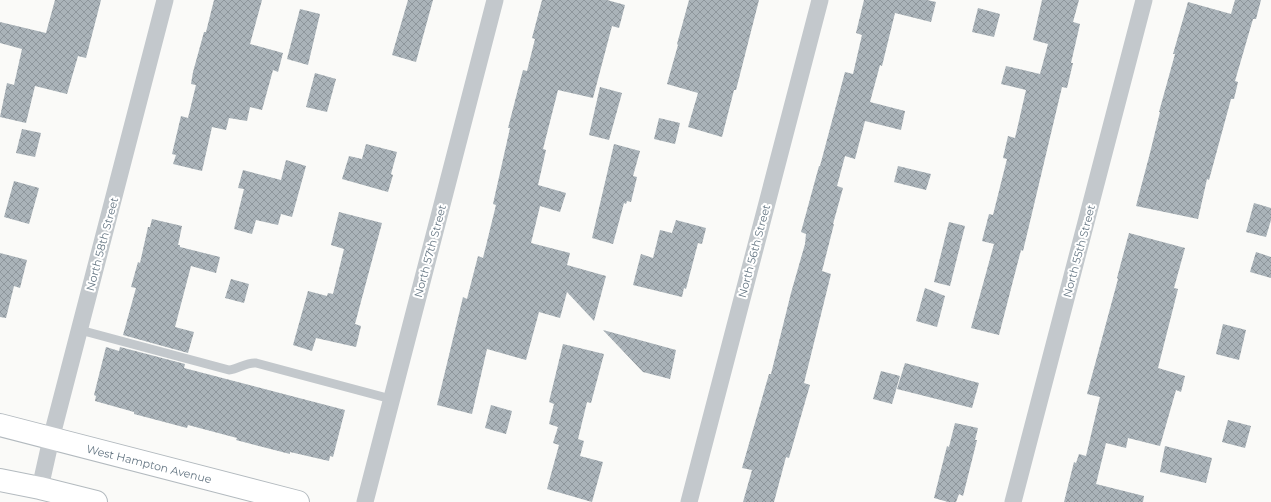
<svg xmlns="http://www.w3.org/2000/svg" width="1271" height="502" font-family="Montserrat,sans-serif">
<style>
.building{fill:url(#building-cross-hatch)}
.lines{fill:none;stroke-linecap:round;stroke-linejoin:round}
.secondary-casing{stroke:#b3babf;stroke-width:24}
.service{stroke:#c3c8cc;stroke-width:9}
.minor{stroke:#c3c8cc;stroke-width:17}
.secondary{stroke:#fff;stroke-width:22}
.labels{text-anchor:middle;stroke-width:4;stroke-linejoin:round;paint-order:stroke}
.street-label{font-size:11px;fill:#657683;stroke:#fff}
</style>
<defs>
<pattern id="building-cross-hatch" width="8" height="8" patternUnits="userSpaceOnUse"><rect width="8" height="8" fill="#aab3b9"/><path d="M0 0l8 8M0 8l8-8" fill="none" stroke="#8e969c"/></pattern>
</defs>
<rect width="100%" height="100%" fill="#fafaf8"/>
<path class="building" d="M55 0H101L86 58 78 56 67 94 35 86 26 123 0 117 7 83 14 85 22 49 0 43V22L46 33Z
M214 0H262L250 44 283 53 278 72 273 70 262 110 250 107 247 121 229 118 226 130 212 127 202 171 173 164 176 155 172 154 181 116 188 118 196 85 191 84 193 72 204 32H206Z
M408 0H433L416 62 392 55Z
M542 0H607L625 5 619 28 612 26 593 98 558 90 543 149 546 150 538 185 566 193 560 212 540 206 531 243 570 253 567 265 606 276 594 321 567 292 560 318 539 312 526 360 487 349 472 414 437 405 463 297 467 299 478 256 483 258 496 205 493 204 510 128H508L523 70 527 71 535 39 532 38Z
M689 0H759L736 90H734L722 137 688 127 698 93 667 84 678 45 677 44Z
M864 0H927L936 2 931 22 895 13 882 66 880 65 870 102 905 111 901 130 865 121 855 159 845 156 837 186 843 188 833 224H834L822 271 831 274 804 383 810 385 801 416 789 458 786 457 774 502H743L752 470 742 468 769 374H771L791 293 805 244 806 234 801 232 819 166H820L845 72 853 74 862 35 856 33Z
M1042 0H1079L1073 22 1080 24 1071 63H1073L1067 88 1062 87 1023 251 1021 250 999 335 971 328 994 244 982 241 989 214 993 215 1007 159 1003 158 1008 136 1015 138 1026 90 1001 84 1006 66 1040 74 1048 44 1033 40Z
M1235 0H1261L1256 19H1253L1235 81 1238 82 1234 99H1231L1209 180 1207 179 1198 219 1136 206 1150 153 1160 112H1159L1175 54H1173L1188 2 1231 14Z
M978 8 1000 14 994 37 972 32Z
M300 9 320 14 308 65 287 59Z
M315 73 336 79 327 112 306 107Z
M600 87 622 93 609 140 589 135Z
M659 118 680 123 675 144 654 139Z
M22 129 41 133 35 157 16 153Z
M366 144 397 152 391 174 393 175 388 192 342 179 349 156 362 159Z
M614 144 640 151 633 176 637 177 631 202 627 201 626 204 624 203 613 244 592 238Z
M286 160 306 166 292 217 281 214 278 225 256 220 252 234 234 229 244 189 238 188 243 170 281 180Z
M898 166 931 174 926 190 894 182Z
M14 181 39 188 29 224 4 217Z
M1254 203 1271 208V220L1266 237 1246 232Z
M339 212 382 223 355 324 361 326 356 347 316 338 312 351 293 345 308 291 327 296 328 293 333 294 344 249 331 245Z
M152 219 182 226 178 245H180V247L220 257 216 273 191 266 175 327 194 332 188 353 123 335 136 288 131 287 138 262 140 263 148 227H150Z
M676 220 706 228 702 244 698 243 686 289 684 288 682 297 633 285 641 254 653 258 660 230 672 233Z
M949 222 965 226 950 286 934 282Z
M1129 233 1185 248 1174 288 1178 289 1158 368 1185 376 1181 392 1176 390 1160 446 1128 438 1126 448 1106 443 1096 484 1144 496 1143 502H1064L1074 462 1076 463 1079 454 1086 456 1100 397 1087 394 1118 279 1117 278Z
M1256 252 1271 257V278L1250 272Z
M0 253 27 260 20 288 14 286 6 318 0 317Z
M231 279 249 284 244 303 225 298Z
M925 288 945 296 937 327 916 321Z
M1223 324 1246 330 1239 360 1216 354Z
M603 330 676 350 670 379 643 372Z
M563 344 604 354 591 403 587 402 578 439 584 441 580 456 603 462 592 502 547 489 559 445 553 443 558 427 549 424 554 404 549 402Z
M106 347 119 351 120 347 185 364 184 368 345 410 333 457 330 456 329 461 290 452V454L236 440 237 438 188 425 187 428 134 414V412L95 401 96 396 94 395Z
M905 363 979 383 972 408 897 389Z
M881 371 900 376 892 404 873 399Z
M491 405 512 411 506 434 485 428Z
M1228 420 1251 426 1245 448 1222 442Z
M955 423 978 428 975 440H977L963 496 959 494 956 502H948L934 498 947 446 949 447Z
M1165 446 1212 458 1206 483 1160 472Z"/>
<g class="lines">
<g class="secondary-casing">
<path id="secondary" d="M0 425 298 502
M0 480 40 488 96 502"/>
</g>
<path class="service" d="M80 330 229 370C239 369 246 362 256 363L391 399"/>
<path class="minor" d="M40 488 51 439 165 0
M365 502 495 0
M689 502 820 0
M1013 502 1144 0"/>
<use href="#secondary" class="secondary"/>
</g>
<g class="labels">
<g class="street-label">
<text transform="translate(102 244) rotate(-75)" y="4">North 58th Street</text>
<text transform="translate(430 251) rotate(-75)" y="4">North 57th Street</text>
<text transform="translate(754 251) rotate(-75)" y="4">North 56th Street</text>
<text transform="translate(1079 251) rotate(-75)" y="4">North 55th Street</text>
<text transform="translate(149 464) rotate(14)" y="4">West Hampton Avenue</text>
</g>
</g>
</svg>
